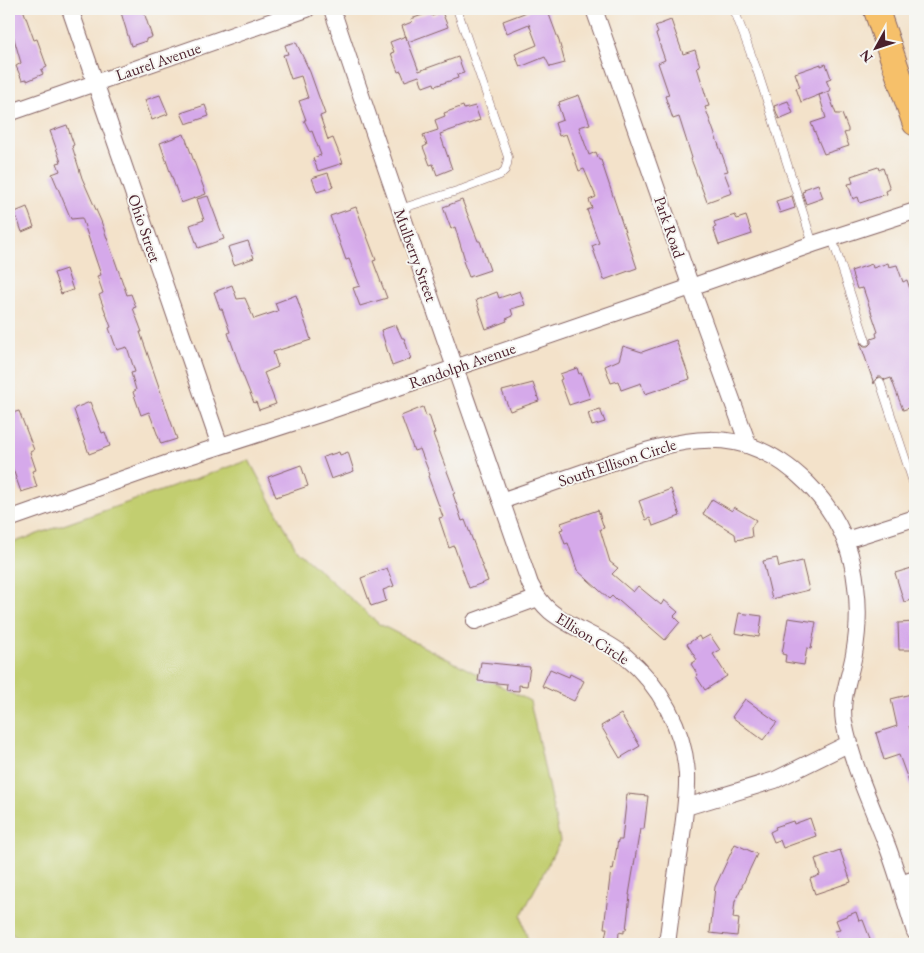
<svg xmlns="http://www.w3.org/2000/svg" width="924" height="953" font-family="'EB Garamond',serif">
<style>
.green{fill:#c2ce70;stroke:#86764e}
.building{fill:#d5a9ea}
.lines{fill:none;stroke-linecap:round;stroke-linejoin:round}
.service-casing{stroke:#856363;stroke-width:9}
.minor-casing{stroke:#856363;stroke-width:18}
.primary-casing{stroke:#856363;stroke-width:27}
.service{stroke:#fff;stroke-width:8}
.minor{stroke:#fff;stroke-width:16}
.primary{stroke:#f6c06b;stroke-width:25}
.labels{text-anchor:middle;stroke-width:4;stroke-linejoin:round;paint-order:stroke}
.street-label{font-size:16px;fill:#4a1f2b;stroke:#f6f6f2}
</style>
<rect width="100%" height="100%" fill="#f6f6f2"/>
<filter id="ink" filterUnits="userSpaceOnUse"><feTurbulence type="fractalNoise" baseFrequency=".02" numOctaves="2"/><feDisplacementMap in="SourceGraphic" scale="10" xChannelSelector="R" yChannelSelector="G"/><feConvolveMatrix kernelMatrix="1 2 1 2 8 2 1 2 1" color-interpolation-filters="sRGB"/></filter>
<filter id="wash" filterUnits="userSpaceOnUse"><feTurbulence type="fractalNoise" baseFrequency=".0096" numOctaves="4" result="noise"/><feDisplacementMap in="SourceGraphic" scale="20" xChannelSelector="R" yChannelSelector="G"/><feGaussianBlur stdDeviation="1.12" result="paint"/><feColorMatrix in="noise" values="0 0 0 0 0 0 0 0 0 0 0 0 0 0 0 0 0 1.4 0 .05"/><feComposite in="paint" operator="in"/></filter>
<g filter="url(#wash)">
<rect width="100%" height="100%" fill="#f3e2ca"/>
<path class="green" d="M249 460 297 550 379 624 530 701 560 841 521 916 529 944H27L9 932V544Z"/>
<g id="blocks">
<path class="building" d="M9 9H23L34 40 37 39 47 67 41 70 43 74 27 81V79L22 80 16 66 21 63 9 21Z
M120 9H143L152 37 146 39V41L131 46Z
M535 9H547L559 41 565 63 550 67 545 57 520 67 515 54 537 45 529 24 507 33 503 21Z
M431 12 432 16 442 12 448 27 408 42 419 71 458 57 464 73 457 75 458 78 435 86 434 83 423 87 419 76 405 81 401 71 398 72 391 53 394 52 390 42 406 36 407 40 402 26 412 22 411 19Z
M671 20 683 54 695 50 700 66 697 67 709 106 705 107 728 171 724 172 732 193 707 202 691 159 692 158 679 117 673 119 665 96 669 95 658 63 665 60 656 34 658 33 655 26Z
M296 42 310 72 325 114 320 116 328 140 333 138 343 163 318 171 313 158 321 155 312 131 310 132 304 120H306L299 101 308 98 301 76 291 79 283 55 288 54 285 45Z
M821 64V66L826 64 831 78 826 80 830 89 829 91 801 102 796 88 800 87 795 73Z
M828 92 836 114H842L848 129V132L844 133 849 146 824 154 811 123 826 118 819 95Z
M160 95 168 114 152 120 145 100Z
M579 95 590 124 579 127 589 155 596 152 599 160H601L637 268 604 280 592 246 599 243 587 210 592 208 589 200 596 197 584 169 579 171 566 134 559 136 555 123 563 120 558 105H560L559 102Z
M788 101 793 113 779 119 774 106Z
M205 105 209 116 186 124 181 113Z
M463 106 464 109 475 106 480 120 440 134 452 169 437 175 433 164 430 165 423 147 427 145 423 135 438 130 435 120 445 116 444 113Z
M67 125 74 145 72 146 82 178 101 221 127 295 131 294 136 307 133 308 142 332H140L177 439 161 444 149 412 141 415 133 392 136 390 131 373 135 372 127 347 117 350 109 328 111 327 99 295 103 293 97 276 101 275 82 218 71 219 52 174 60 171 57 163 61 162 50 131Z
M184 134 206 194 181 203 160 143Z
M878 167 879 170 883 168 890 189 886 191 887 194 860 203 858 197 853 199 848 184 853 183 851 176Z
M328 173 333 187 317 192 312 178Z
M818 184 823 198 806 204 802 192 805 191 804 189Z
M208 196 224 239 198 248 190 225 204 220 197 199Z
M792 196 795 208 780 213 776 201Z
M462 200 478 241H480L490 270 469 277 463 261 465 260 455 227 451 229 443 207Z
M27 207 34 227 22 232 15 212Z
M356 207 376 260 373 261 387 298 360 306 353 288 360 286 349 259 346 260 330 216Z
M735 215 737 219 746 216 752 234 719 245 713 228 716 227 714 222Z
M248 241 254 258 234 265 228 247Z
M888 263 889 267 897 265 903 282 907 280 915 304V406L903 410 891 378 885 380 882 377H878L875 380 874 384 860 342 864 346H868L871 343V339L877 337 876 333 878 332 863 288 857 289 851 271 872 264 873 268Z
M66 269 73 290 61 294 54 273Z
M232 285 237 299 245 298 254 319 278 311 275 303 296 295 311 340 273 352 278 367 264 373 276 404 259 410 256 402 254 403 242 373 228 333 230 332 222 309H220L214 292Z
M520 291 525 305 511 309 513 316 506 319 507 321 486 329 476 300 497 292 499 298Z
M396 325 402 338H404L411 359 392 366 381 330Z
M676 340 690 379 645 394 641 383 621 390 618 381 611 383 605 366 619 360 623 346 642 352Z
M577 368 579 374 581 373 590 398 569 405 560 380 562 379 560 374Z
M533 383 539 401 510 411 502 391Z
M90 402 102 433 105 432 110 446 89 454 74 410 75 408Z
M423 407 426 416 429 415 435 433 433 434 453 487 455 493 453 494 462 521 465 520 488 581 469 588 454 546 449 548 439 518 443 517 428 476 430 475 420 449 414 451 401 416Z
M600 409 605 422 592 426 588 413Z
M19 411 34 450 30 452 36 470 32 471 37 487 21 492 9 458V414Z
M339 452 340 455 348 452 354 471 331 479 323 457Z
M301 465 308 486 276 497 268 477Z
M671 489 680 516 653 526 650 518 646 520 639 501Z
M712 499 732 511 734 507 756 520 751 528 752 537 736 540 735 534 703 514Z
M598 510 604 528 600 529 610 562 618 568 612 574 633 592 638 586 661 605 664 600 678 612 674 616 680 622 665 640 619 600 617 601 612 596 609 599 577 570 568 543 565 544 560 530 563 529 561 523Z
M777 558 779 567 802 561 809 590 772 599 763 561Z
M915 567V599L904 602 895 573Z
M387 568 394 586 383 590 386 601 371 606 361 578Z
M739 613 762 616 759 637 735 633Z
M788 618 816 622 811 649 807 648 804 665 785 662 786 655 782 654Z
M915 622V650H899L898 623Z
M710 635 720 650 713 654 727 676 705 690 696 676 698 675 691 664 697 660 687 644 699 636 701 640Z
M481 662 530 667 527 686 519 685V691L506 690 507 684 478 681Z
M550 669 569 677 570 674 584 681 574 701 542 686Z
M911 694 915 710V724L909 726 915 744V796H914L899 755 884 760 876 733 897 726 891 699Z
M745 699 777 722 763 740 732 717Z
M621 714 640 746 620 758 601 726Z
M627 794 648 796 644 829H640L629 895H630L626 930H624V933L619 932 618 944H604L607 928H604L611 869 613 870 618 840H622Z
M810 818 816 836 783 848 780 840 774 842 770 832 776 829 775 827 793 821 794 824Z
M735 844 757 854 735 901 733 918 739 919 737 936 710 933 715 887Z
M840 850 851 882 815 894 810 879 820 875 815 859Z
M856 912 859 921 863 920 872 944H845L843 940 839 942 835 931 840 930 836 920Z"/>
</g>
</g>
<g filter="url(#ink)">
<use href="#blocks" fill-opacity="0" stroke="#856363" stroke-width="1"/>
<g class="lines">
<g class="service-casing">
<path id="service" d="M734 9 758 73 813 244
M400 209 463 189 500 175 505 170 507 164 508 157 457 9
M832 238 866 341
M880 382 915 488"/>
</g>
<g class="minor-casing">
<path id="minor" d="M70 9 220 446
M332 9C396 201 464 392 530 584 535 594 541 603 550 611 573 630 603 637 625 656 660 685 684 729 687 774 688 799 683 825 680 850 675 881 671 913 667 944
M594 9 691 287 748 444
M9 113 307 9
M501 501C535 489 570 477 604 465 680 438 742 419 807 483 835 511 852 546 856 586 859 609 858 632 854 654 850 677 840 698 844 722 852 765 872 806 888 848 898 875 906 904 915 932
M9 519 174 461 320 414 691 287 813 244 915 211
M846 540 915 518
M475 621 538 598
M686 807 775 780 850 743
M900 884 915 879"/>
</g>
<g class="primary-casing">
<path id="primary" d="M876 9 915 123"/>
</g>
<use href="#service" class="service"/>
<use href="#minor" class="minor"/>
<use href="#primary" class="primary"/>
</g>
</g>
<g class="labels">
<g class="street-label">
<text transform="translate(158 61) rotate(-19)" y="6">Laurel Avenue</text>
<text transform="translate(670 227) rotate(71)" y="6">Park Road</text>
<text transform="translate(145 228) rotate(71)" y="6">Ohio Street</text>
<text transform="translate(416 255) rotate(70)" y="6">Mulberry Street</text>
<text transform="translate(462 365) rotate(-19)" y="6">Randolph Avenue</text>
<text transform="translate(617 462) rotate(-18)" y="6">South Ellison Circle</text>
<text transform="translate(593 638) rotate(32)" y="6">Ellison Circle</text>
</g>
</g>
<rect width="924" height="953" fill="none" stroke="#f6f6f2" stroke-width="30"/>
<g transform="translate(876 48) rotate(230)" stroke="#f6f6f2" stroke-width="4" paint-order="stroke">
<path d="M0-4L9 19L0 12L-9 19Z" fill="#4a1f2b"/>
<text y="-8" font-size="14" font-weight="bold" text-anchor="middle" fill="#4a1f2b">N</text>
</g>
</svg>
